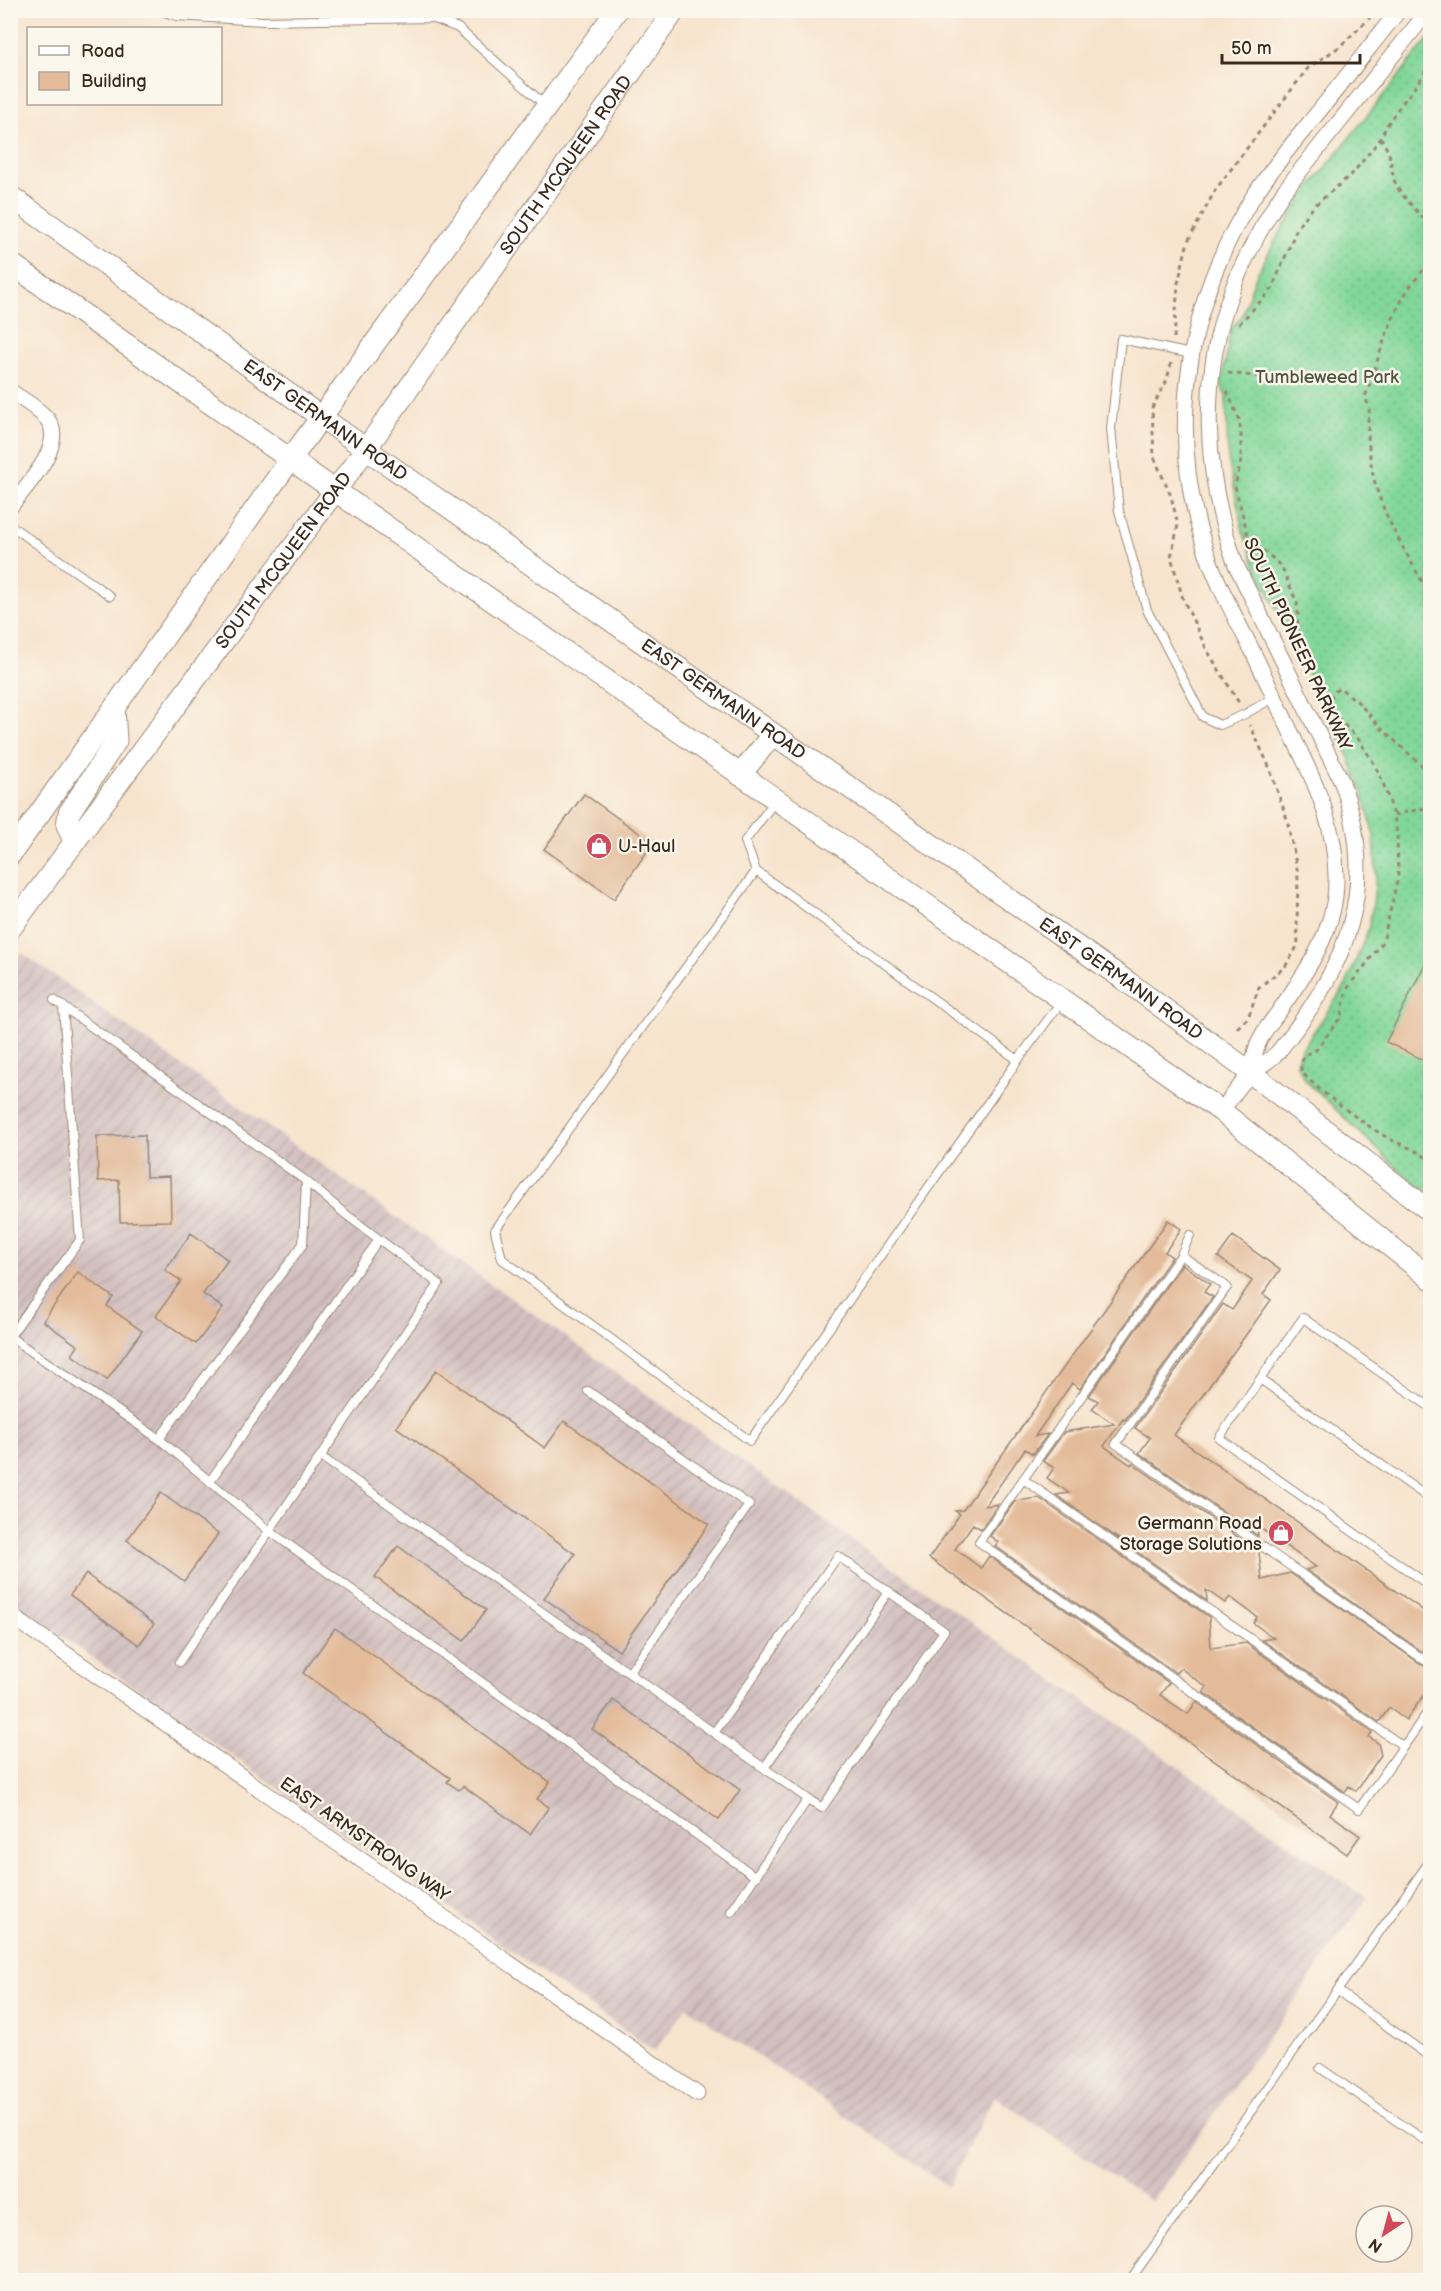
<svg xmlns="http://www.w3.org/2000/svg" width="1441" height="2291" font-family="'Balsamiq Sans',sans-serif">
<style>
.industrial{fill:url(#industrial-furrows)}
.grass{fill:url(#grass-dots);stroke:#5e805c;stroke-width:1.5}
.building{fill:#e3bb9a}
.lines{fill:none;stroke-linecap:round;stroke-linejoin:round}
.service-casing{stroke:#998776;stroke-width:10}
.minor-casing{stroke:#998776;stroke-width:17}
.secondary-casing{stroke:#998776;stroke-width:23}
.path{stroke:#998776;stroke-width:3;stroke-dasharray:4.5 4.5;stroke-linecap:butt}
.service{stroke:#fff;stroke-width:8}
.minor{stroke:#fff;stroke-width:15}
.secondary{stroke:#fff;stroke-width:21}
.labels{text-anchor:middle;stroke-width:5;stroke-linejoin:round;paint-order:stroke}
.street-label{font-size:18px;fill:#3b2a1e;stroke:#fbf7ec}
.park-label{font-size:18px;fill:#4c553d;stroke:#fbf7ec}
.poi-label{font-size:18px;fill:#3b2a1e;stroke:#fbf7ec;text-anchor:start}
</style>
<defs>
<pattern id="industrial-furrows" width="10" height="10" patternUnits="userSpaceOnUse" patternTransform="scale(1.5)"><rect width="10" height="10" fill="#d2bfc0"/><path d="M-1 1l2-2M0 10L10 0M9 11l2-2" fill="none" stroke="#b5a4a5"/></pattern>
<pattern id="grass-dots" width="8" height="8" patternUnits="userSpaceOnUse" patternTransform="scale(1.5)"><rect width="8" height="8" fill="#81d79a"/><path d="M2 2h.1M6 6h.1" fill="none" stroke="#70b984" stroke-width="1.8" stroke-linecap="round"/></pattern>
</defs>
<rect width="100%" height="100%" fill="#fbf7ec"/>
<filter id="ink" filterUnits="userSpaceOnUse"><feTurbulence type="fractalNoise" baseFrequency=".0167" numOctaves="2"/><feDisplacementMap in="SourceGraphic" scale="12" xChannelSelector="R" yChannelSelector="G"/><feConvolveMatrix kernelMatrix="1 2 1 2 8 2 1 2 1" color-interpolation-filters="sRGB"/></filter>
<filter id="wash" filterUnits="userSpaceOnUse"><feTurbulence type="fractalNoise" baseFrequency=".008" numOctaves="4" result="noise"/><feDisplacementMap in="SourceGraphic" scale="24" xChannelSelector="R" yChannelSelector="G"/><feGaussianBlur stdDeviation="1.35" result="paint"/><feColorMatrix in="noise" values="0 0 0 0 0 0 0 0 0 0 0 0 0 0 0 0 0 1.4 0 .05"/><feComposite in="paint" operator="in"/></filter>
<g filter="url(#wash)">
<rect width="100%" height="100%" fill="#f7e4ce"/>
<path class="industrial" d="M22 953 904 1576 1367 1898 1152 2202 994 2096 948 2187 687 2007 654 2051 11 1601 10 969Z"/>
<path class="grass" d="M1430 37V1194L1398 1169 1306 1081 1296 1063 1301 1050 1346 985 1368 930 1373 905 1376 875 1374 836 1363 793 1349 758 1256 567 1243 531 1228 458 1226 396 1221 385 1231 329 1242 316 1255 278 1279 234 1307 191Z"/>
<g id="blocks">
<path class="building" d="M584 794 653 843 614 899 544 849Z
M1431 952V1064L1386 1042Z
M145 1135 146 1177 170 1176 171 1221 120 1222 119 1180 98 1181 97 1136Z
M1168 1220 1181 1229 1165 1252 1172 1257 1080 1389 1072 1383 1035 1436 1048 1434 1033 1454 1025 1449 985 1506 998 1504 981 1529 973 1524 955 1549 981 1568 989 1556 1169 1683 1160 1695 1188 1714 1196 1702 1338 1802 1330 1814 1360 1836 1347 1854 929 1558 960 1514 955 1511 963 1510Z
M191 1233 228 1260 203 1294 223 1308 196 1344 156 1316 181 1281 165 1270Z
M1233 1236 1280 1270 1263 1294 1271 1300 1174 1435 1431 1616V1648L1423 1643 1424 1653 1306 1570 1316 1567 1257 1526 1258 1536 1139 1453 1150 1438 1135 1428 1223 1304 1232 1310 1252 1281 1218 1257Z
M1182 1264 1210 1284 1204 1292 1213 1297 1125 1420 1123 1419 1104 1446 1131 1465 1132 1463 1259 1552 1262 1580 1290 1573 1428 1669 1431 1685 1406 1720 1389 1708 1379 1722 1262 1640 1274 1638 1253 1623 1257 1617 1230 1597 1225 1603 1206 1590 1207 1601 1056 1495 1069 1493 1047 1478 1054 1468 1043 1461 1064 1432 1114 1424 1092 1409 1098 1401 1089 1396Z
M78 1272 113 1297 107 1306 142 1331 107 1380 72 1355 78 1346 43 1321Z
M436 1370 545 1448 564 1421 709 1524 619 1651 544 1598 575 1554 396 1427Z
M161 1493 218 1534 184 1581 127 1540Z
M1039 1498 1209 1617 1211 1648 1246 1643 1372 1732 1369 1737 1378 1743 1381 1755 1356 1791 1349 1786 1345 1792 1203 1692 1207 1687 1194 1678 1180 1668 1176 1673 995 1546 998 1542 990 1536 1015 1501Z
M398 1546 486 1610 464 1641 375 1577Z
M86 1574 154 1624 139 1645 70 1595Z
M335 1628 550 1782 537 1799 549 1807 530 1834 463 1786 459 1790 447 1782 450 1778 303 1673Z
M613 1700 740 1790 719 1820 592 1729Z"/>
</g>
</g>
<g filter="url(#ink)">
<use href="#blocks" fill-opacity="0" stroke="#998776" stroke-width="1.5"/>
<g class="lines">
<g class="service-casing">
<path id="service" d="M157 10 177 16 263 21 432 18 458 28 546 106
M1191 354 1121 339 1111 428 1119 511 1147 610 1203 717 1220 725 1245 714 1275 697
M10 525 110 596
M775 801 745 841 756 871 1018 1060 1061 1002
M756 871 495 1230 502 1259 750 1441 1018 1060
M54 1000 306 1181 344 1213 439 1284 179 1662
M1181 1255 1190 1235
M10 1336 80 1240 63 1006
M10 1337 159 1439 268 1530 756 1877
M1260 1379 1430 1499
M588 1391 749 1505 629 1673
M1430 1407 1303 1318 1219 1438 1430 1586
M159 1439 303 1244 306 1181
M320 1456 808 1799 731 1912
M1023 1479 1403 1746
M210 1481 379 1239
M1430 1664 1116 1444 1227 1287 1181 1255 979 1542 1359 1809 1430 1709
M714 1733 838 1556 944 1631 822 1808 808 1799
M764 1768 889 1591
M1338 1991 1430 2057
M1320 2068 1430 2144
M1130 2280 1430 1861"/>
</g>
<g class="minor-casing">
<path id="minor" d="M10 391C23 400 38 408 47 419 68 444 25 487 10 507
M1251 1073C1253 1064 1254 1053 1258 1044 1262 1032 1273 1020 1280 1010 1307 971 1336 930 1336 881 1337 830 1317 786 1295 741 1281 711 1266 680 1252 650 1235 617 1217 584 1205 548 1166 430 1187 301 1253 197 1269 172 1288 149 1307 126 1338 88 1368 49 1399 10
M1221 1111C1231 1099 1241 1082 1253 1072 1261 1065 1271 1060 1278 1052 1347 967 1381 887 1341 780L1236 565C1204 477 1198 377 1233 288 1246 254 1264 222 1284 191L1429 10
M10 1615 697 2094"/>
</g>
<g class="secondary-casing">
<g id="secondary">
<path id="s1" d="M10 196 366 449 1129 983 1251 1073 1430 1211"/>
<path d="M10 263 1221 1111 1430 1278"/>
<path d="M740 775 773 734"/>
<path d="M74 841 67 825 69 813 116 741 114 708"/>
<path d="M10 855 290 460 617 10"/>
<path id="s2" d="M10 929 366 449 675 10"/>
</g>
</g>
<path class="path" d="M1430 62C1418 90 1392 109 1381 138L1389 153 1394 180 1400 192 1430 226
M1430 264C1392 298 1382 351 1365 397 1373 416 1367 411 1368 428 1368 443 1370 459 1373 474 1381 513 1404 549 1423 583L1430 581
M1239 324 1272 289 1297 228 1306 216 1315 205 1352 174 1381 138
M1174 338 1178 283 1188 241 1216 189 1308 68 1339 47 1370 18
M1171 363 1167 380 1152 408 1154 457 1171 496 1178 525 1171 557 1183 599 1207 650 1239 703
M1228 373 1262 377
M1227 391 1239 419 1241 432V461L1235 486 1249 539 1276 561 1283 570 1297 603 1298 615 1297 640 1299 650 1308 657 1318 660
M1430 773 1381 728 1358 702 1340 688 1334 692 1328 703 1333 713 1359 740 1375 765 1382 780 1394 815 1397 834 1398 877 1383 942 1347 989 1341 1017 1315 1051 1306 1054C1303 1059 1299 1065 1302 1071 1308 1084 1375 1132 1390 1139 1403 1146 1419 1150 1430 1161
M1394 815 1430 807
M1237 1028 1248 1018 1259 987 1285 967 1298 945 1297 926 1298 874 1287 819 1268 764 1250 725"/>
<use href="#service" class="service"/>
<use href="#minor" class="minor"/>
<use href="#secondary" class="secondary"/>
</g>
</g>
<defs>
<g id="shop-disc" transform="scale(1.35)"><circle r="9.5" fill="#d1495b" stroke="#fbf7ec"/><path d="M-5-2.5h2.3a2.7 3.5 0 0 1 5.4 0H5L5.5 6h-11ZM-1.5-2.5h3a1.5 2.3 0 0 0-3 0Z" fill="#fff"/></g>
</defs>
<g fill-rule="evenodd">
<use href="#shop-disc" x="599" y="846"/>
<use href="#shop-disc" x="1281" y="1533"/>
</g>
<g class="labels">
<g class="street-label">
<text dy="6" stroke="none"><textPath href="#s2" startOffset="945">SOUTH MCQUEEN ROAD</textPath></text>
<text dy="6" stroke="none"><textPath href="#s1" startOffset="387">EAST GERMANN ROAD</textPath></text>
<text dy="6" stroke="none"><textPath href="#s2" startOffset="459">SOUTH MCQUEEN ROAD</textPath></text>
<text transform="translate(1298 644) rotate(65)" y="6">SOUTH PIONEER PARKWAY</text>
<text dy="6" stroke="none"><textPath href="#s1" startOffset="873">EAST GERMANN ROAD</textPath></text>
<text dy="6" stroke="none"><textPath href="#s1" startOffset="1359">EAST GERMANN ROAD</textPath></text>
<text transform="translate(365 1839) rotate(35)" y="6">EAST ARMSTRONG WAY</text>
</g>
<g class="park-label">
<text x="1327" y="383">Tumbleweed Park</text>
</g>
<g class="poi-label">
<text x="618" y="852">U-Haul</text>
<text x="1262" y="1529" text-anchor="end">Germann Road<tspan x="1262" dy="21">Storage Solutions</tspan></text>
</g>
</g>
<rect width="1441" height="2291" fill="none" stroke="#fbf7ec" stroke-width="36"/>
<rect x="27" y="27" width="195" height="78" fill="#fbf7ec" stroke="#aea59a" stroke-width="1.5"/>
<rect x="39" y="46" width="30" height="9" fill="#ffffff" stroke="#aea59a" stroke-width="1.5"/>
<text x="81" y="57" font-size="18" fill="#3b2a1e">Road</text>
<rect x="39" y="72" width="30" height="18" fill="#e3bb9a" stroke="#aea59a" stroke-width="1.5"/>
<text x="81" y="87" font-size="18" fill="#3b2a1e">Building</text>
<g transform="translate(1384 2234) rotate(216)"><circle r="28" fill="#fbf7ec" stroke="#aea59a" stroke-width="1.5"/>
<path d="M0-4.5L10 22L0 15L-10 22Z" fill="#d1495b"/>
<text y="-9" font-size="16" font-weight="bold" text-anchor="middle" fill="#3b2a1e">N</text>
</g>
<path d="M1222 54v9h138v-9" fill="none" stroke="#3b2a1e" stroke-width="3"/>
<text x="1231" y="54" font-size="18" fill="#3b2a1e" stroke="#fbf7ec" stroke-width="4.5" paint-order="stroke">50 m</text>
</svg>
